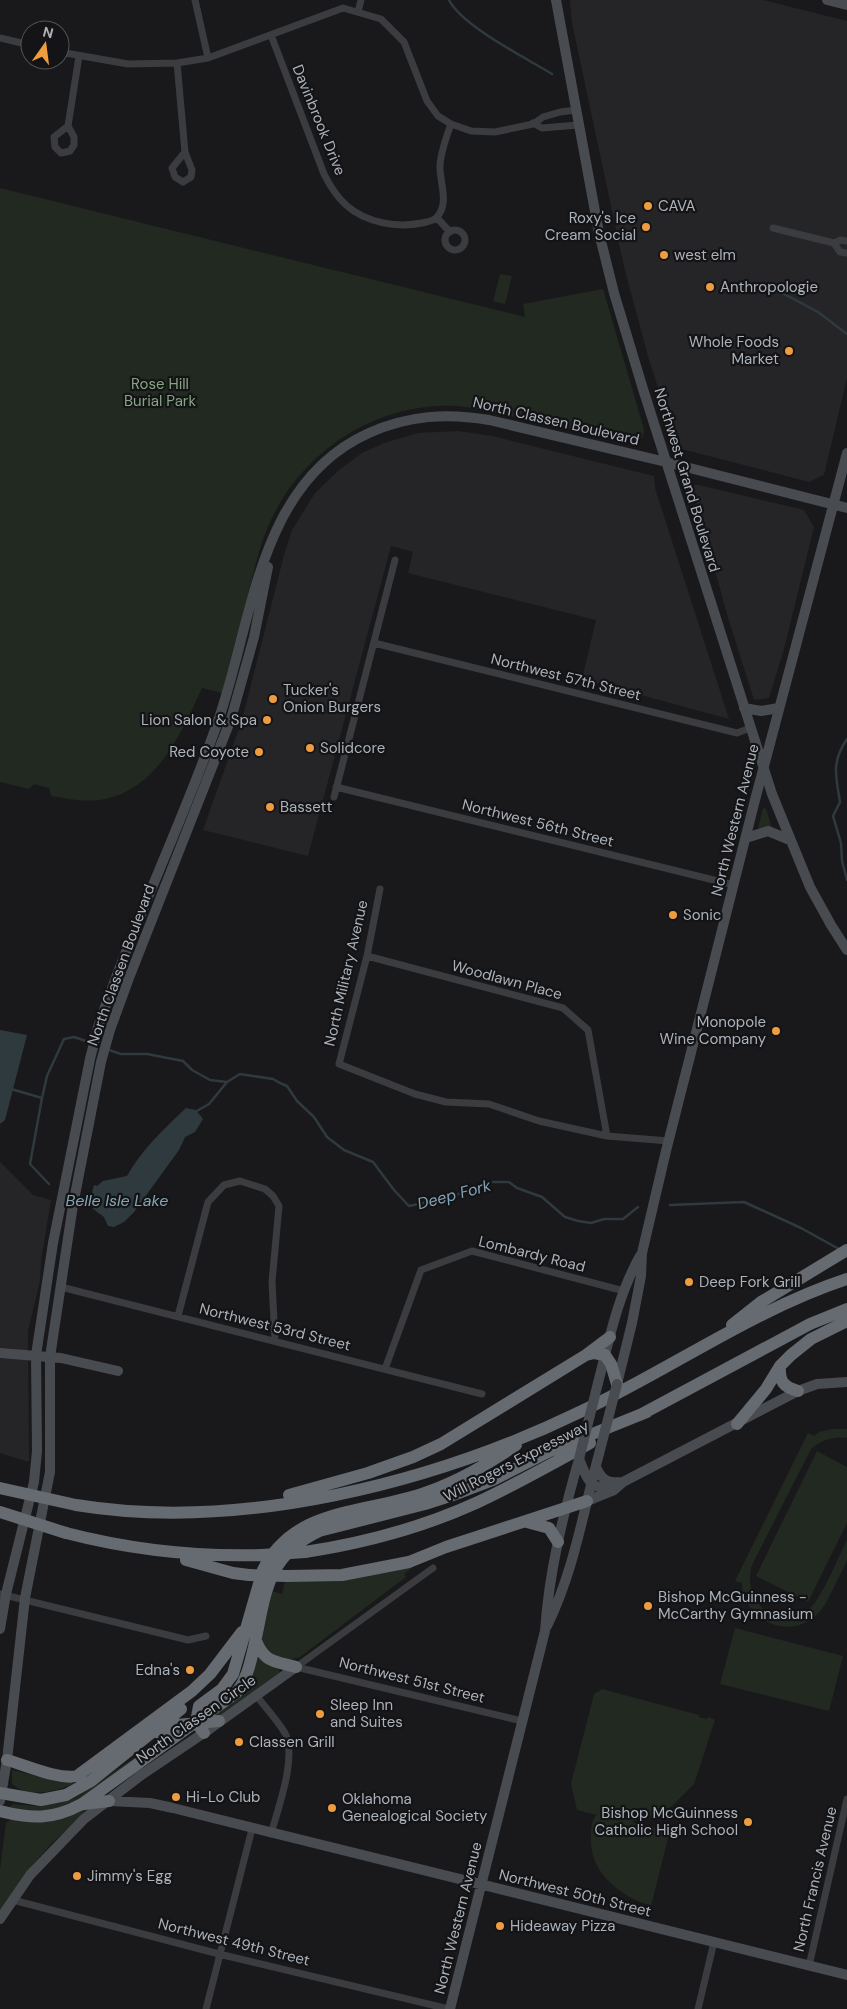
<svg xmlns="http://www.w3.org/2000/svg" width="847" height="2009" font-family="'DM Sans',sans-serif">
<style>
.built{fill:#252528}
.green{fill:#212921}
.water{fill:#2f3a3f}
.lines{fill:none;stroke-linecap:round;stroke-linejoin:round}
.stream{stroke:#2f3a3f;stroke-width:2.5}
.street{stroke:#3a3c40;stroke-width:7}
.secondary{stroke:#484b50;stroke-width:10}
.highway{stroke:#666b71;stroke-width:12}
.secondary-bridge{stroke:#484b50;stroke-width:10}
.highway-bridge{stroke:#666b71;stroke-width:12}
.poi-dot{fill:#ee9c3e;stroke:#141416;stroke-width:2}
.labels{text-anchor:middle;stroke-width:4.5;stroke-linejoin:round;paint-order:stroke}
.street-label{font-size:15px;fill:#acb2ba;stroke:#141416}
.poi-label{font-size:15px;fill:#acb2ba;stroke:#141416;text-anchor:start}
.park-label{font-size:15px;fill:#86a583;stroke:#141416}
.water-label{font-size:16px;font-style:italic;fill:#84a4b4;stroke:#141416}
</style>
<rect width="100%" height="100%" fill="#19191b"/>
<path class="built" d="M570 0H763L847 21V378L824 475 809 482 678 448 649 360 624 267 572 23Z
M458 431 492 436 654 476 655 488 729 719 582 679 596 620 408 573 413 552 391 546 308 856 203 830 242 720 284 555 292 530 315 493 339 470 362 453 384 443 418 433Z
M694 485H699L804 510 814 527 784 649 769 698 754 700 729 621 692 488Z
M0 1162 33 1195 51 1200 41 1261 40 1281 28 1331 29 1462 0 1453Z"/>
<path class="green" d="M0 188 525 317 523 304 603 289 644 429C644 437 640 442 631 442 595 433 557 426 521 418 500 414 479 408 457 406 377 402 303 450 270 522 261 541 256 563 251 583 241 620 232 656 222 693L202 688C182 732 158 788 105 799 87 803 69 799 51 796L49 788 34 784 29 789 0 782Z
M500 274 512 276 505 304 493 301Z
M763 808 766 809 772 828H758Z
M832 1429H847V1438C833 1436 822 1440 811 1449L753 1563C739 1598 775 1634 808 1610 822 1599 838 1557 847 1540 847 1546 847 1553 847 1559 846 1565 842 1571 839 1577 830 1594 823 1617 802 1624 774 1635 742 1612 742 1583L735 1581 808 1433 814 1436 819 1432Z
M817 1451 847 1467V1523L808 1602 756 1576Z
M421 1561 404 1574 406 1577 300 1657C284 1663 271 1655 261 1644L272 1591 282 1594 285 1581Z
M735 1628 843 1656 829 1711 720 1684Z
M259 1655 279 1669 280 1673 220 1717 210 1719 234 1702Z
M602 1689 699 1715V1717L707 1719 708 1717 715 1720 694 1784 668 1810 631 1822 666 1830 669 1834 651 1906C620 1896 589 1873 591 1837 591 1829 591 1820 597 1815L577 1810 571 1784 594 1694Z
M171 1732 74 1804 53 1811 12 1809 10 1806 14 1804C38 1807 57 1806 79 1796Z
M13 1770 64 1783 72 1782 73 1784C55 1792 28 1798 12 1784V1771Z
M94 1805 52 1843 35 1862 0 1912V1870L6 1823 12 1819Z"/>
<path class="water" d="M0 1030 27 1035 5 1120 0 1124Z
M186 1108 196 1110 203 1119 195 1132 185 1137 179 1150 134 1212 124 1222 114 1227 108 1226 104 1217 93 1209V1202L90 1201 94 1185 97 1186 103 1181 127 1176C142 1149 164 1129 186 1108Z"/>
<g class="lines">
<path class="stream" d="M449 0C462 26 526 58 552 74
M771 287 818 312 847 334
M847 739C831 762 836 777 840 802L833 816 841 843 842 861 847 880
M106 1049 121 1054H147L183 1061 192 1070 210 1080 227 1082 240 1074 273 1079 280 1083 287 1086 297 1101 314 1117 327 1137 344 1150 373 1162 394 1190 409 1206 437 1200 480 1188 492 1182H509L517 1188 542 1197 565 1217 578 1221 591 1223 604 1219H623L638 1207
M11 1089 42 1098 47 1076 64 1039 74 1037 92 1043
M42 1098 30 1164 49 1184
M195 1112 209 1104 227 1082
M670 1205 744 1202 801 1228 839 1249"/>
<path class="street" d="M195 0 208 58
M358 12 361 0
M271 35 324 174C330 186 336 196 346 205 366 223 397 228 422 223 426 222 434 221 437 217 450 203 439 181 440 165 441 151 446 138 451 124
M0 38 30 45
M60 52 128 64 177 63 208 58 343 8 381 19 404 42 427 101 438 116 451 124 471 131 495 132 533 124 543 117 560 112 576 110
M177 63 185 152 192 170 191 177 183 182 175 177 172 168 185 152
M533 123 542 128 578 125
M68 126 54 137 55 147 61 153 70 151 74 145V137L68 126 79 56
M437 218 450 232
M773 228 834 243 841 240 847 241
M445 240a10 10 0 1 1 20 0a10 10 0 1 1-20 0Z
M834 243 840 252 847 253
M374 643 737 733 750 728
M336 787 734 885
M334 797 395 560
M380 889 367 956 339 1064 415 1094 446 1102 489 1104 539 1121 607 1136 669 1141
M367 956 563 1008 588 1030 607 1136
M61 1287 482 1394
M178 1316 208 1202 224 1185 240 1181 265 1189 273 1196 279 1206 272 1282 275 1341
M385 1369 421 1270 472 1251 624 1291
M0 1594 188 1640 206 1636
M296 1667 522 1721
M296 1667 433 1568
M256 1695C264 1706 280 1723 286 1735 296 1761 278 1808 271 1834
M13 1900 219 1954 449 2009
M809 1966 847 1799
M206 2009 252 1829
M698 2009 714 1942"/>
<path class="secondary" d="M556 0 599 233 614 293 643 389 772 794 810 887 831 925 847 950
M827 0 847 5
M744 708 761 711 779 708
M746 838 768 831 790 840
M0 1353 61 1358 118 1371
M598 1383C609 1340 618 1295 640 1256
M617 1384 632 1323 641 1276 642 1253 666 1151 755 800 847 453
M579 1459C589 1481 586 1486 613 1490
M596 1467C602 1481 608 1483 623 1482
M587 1501 614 1490 623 1482 798 1391 817 1384 847 1382
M547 1626C574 1571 583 1512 599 1454
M0 1629 6 1594 34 1482 37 1451 36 1355 53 1243 90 1059 98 1027C133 924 181 826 217 724 253 623 257 483 369 433 409 415 447 413 489 420L666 462 847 508
M0 1801 7 1760 25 1598 50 1472V1357L73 1205 101 1062 110 1030 129 978 231 719 254 637 268 567
M109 1801 150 1803 173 1808 847 1975
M0 1919 30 1875 84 1819 140 1776 211 1728 296 1667
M450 2009 545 1631C549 1572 563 1515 579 1459"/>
<path class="highway" d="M732 1325 761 1302 847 1250
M586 1355 594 1353 605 1355 611 1364 617 1384
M780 1366C779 1382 784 1387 798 1391
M640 1415 810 1324 847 1309
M737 1424 766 1389 780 1366 791 1355 811 1339 847 1321
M289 1495 368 1473 413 1457 441 1444 586 1355 610 1337
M76 1505C241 1532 434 1483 582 1411 671 1369 753 1310 847 1279
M527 1522 549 1528 558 1542
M66 1533C132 1550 193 1557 262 1555
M305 1552C364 1543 421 1528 476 1503 515 1485 552 1464 590 1443
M186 1560 233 1573 249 1575
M287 1576 342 1575 409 1562 446 1547 587 1501
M256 1641C265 1663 275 1661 296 1667
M159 1733 177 1725 219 1721
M204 1733 196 1722 199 1706 222 1689 233 1674 263 1570C295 1506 366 1514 425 1493 459 1481 486 1465 516 1445
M7 1760C26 1765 58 1780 77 1776L192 1691 210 1674 242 1632
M0 1793 41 1800 66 1795 91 1781 181 1709
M84 1804 109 1801
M0 1811C32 1819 52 1820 82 1804L236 1693C247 1679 250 1664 254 1647 266 1594 265 1557 319 1531L425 1504 456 1494 493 1480 550 1451 647 1412"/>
<path class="secondary-bridge" d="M599 1454 617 1384
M579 1459 598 1383"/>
<path class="highway-bridge" d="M0 1488 76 1505
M0 1512 66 1533
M262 1555 305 1552
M249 1575 287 1576"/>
</g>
<g class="poi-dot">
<circle cx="648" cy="206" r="5"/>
<circle cx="646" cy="227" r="5"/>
<circle cx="664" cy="255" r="5"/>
<circle cx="710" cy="287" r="5"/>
<circle cx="789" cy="351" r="5"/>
<circle cx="273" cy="699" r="5"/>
<circle cx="267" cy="720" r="5"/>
<circle cx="310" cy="748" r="5"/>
<circle cx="259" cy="752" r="5"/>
<circle cx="270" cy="807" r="5"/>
<circle cx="673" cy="915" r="5"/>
<circle cx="776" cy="1031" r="5"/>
<circle cx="689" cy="1282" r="5"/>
<circle cx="648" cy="1606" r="5"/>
<circle cx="190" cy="1670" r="5"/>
<circle cx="320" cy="1714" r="5"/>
<circle cx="239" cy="1742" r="5"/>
<circle cx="176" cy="1797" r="5"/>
<circle cx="332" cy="1808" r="5"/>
<circle cx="748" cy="1822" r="5"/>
<circle cx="77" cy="1876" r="5"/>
<circle cx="500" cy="1926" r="5"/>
</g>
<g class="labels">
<g class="street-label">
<text transform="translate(319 120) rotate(68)" y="5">Davinbrook Drive</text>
<text transform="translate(556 421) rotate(13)" y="5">North Classen Boulevard</text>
<text transform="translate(687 480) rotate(73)" y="5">Northwest Grand Boulevard</text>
<text transform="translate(566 677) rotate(14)" y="5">Northwest 57th Street</text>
<text transform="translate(735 820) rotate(-76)" y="5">North Western Avenue</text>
<text transform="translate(538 823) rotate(14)" y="5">Northwest 56th Street</text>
<text transform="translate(121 965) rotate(-70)" y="5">North Classen Boulevard</text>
<text transform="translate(346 973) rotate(-77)" y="5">North Military Avenue</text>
<text transform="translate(507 980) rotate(15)" y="5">Woodlawn Place</text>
<text transform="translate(532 1254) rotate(14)" y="5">Lombardy Road</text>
<text transform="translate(275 1327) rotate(14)" y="5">Northwest 53rd Street</text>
<text transform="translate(516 1461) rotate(-27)" y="5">Will Rogers Expressway</text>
<text transform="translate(412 1680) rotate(14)" y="5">Northwest 51st Street</text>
<text transform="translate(196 1719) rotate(-35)" y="5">North Classen Circle</text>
<text transform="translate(815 1879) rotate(-77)" y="5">North Francis Avenue</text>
<text transform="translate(575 1893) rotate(14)" y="5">Northwest 50th Street</text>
<text transform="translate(458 1918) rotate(-76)" y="5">North Western Avenue</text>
<text transform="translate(234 1942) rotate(14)" y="5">Northwest 49th Street</text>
</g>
<g class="poi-label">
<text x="658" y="211">CAVA</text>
<text x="636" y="223" text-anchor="end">Roxy's Ice<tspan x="636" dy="17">Cream Social</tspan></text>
<text x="674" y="260">west elm</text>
<text x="720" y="292">Anthropologie</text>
<text x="779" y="347" text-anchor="end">Whole Foods<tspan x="779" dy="17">Market</tspan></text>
<text x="283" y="695">Tucker's<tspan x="283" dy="17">Onion Burgers</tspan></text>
<text x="257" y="725" text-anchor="end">Lion Salon &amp; Spa</text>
<text x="320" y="753">Solidcore</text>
<text x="249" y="757" text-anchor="end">Red Coyote</text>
<text x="280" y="812">Bassett</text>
<text x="683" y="920">Sonic</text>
<text x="766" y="1027" text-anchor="end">Monopole<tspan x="766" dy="17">Wine Company</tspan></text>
<text x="699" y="1287">Deep Fork Grill</text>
<text x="658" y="1602">Bishop McGuinness -<tspan x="658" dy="17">McCarthy Gymnasium</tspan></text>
<text x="180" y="1675" text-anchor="end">Edna's</text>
<text x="330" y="1710">Sleep Inn<tspan x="330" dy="17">and Suites</tspan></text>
<text x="249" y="1747">Classen Grill</text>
<text x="186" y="1802">Hi-Lo Club</text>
<text x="342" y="1804">Oklahoma<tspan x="342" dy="17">Genealogical Society</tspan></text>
<text x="738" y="1818" text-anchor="end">Bishop McGuinness<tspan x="738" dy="17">Catholic High School</tspan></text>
<text x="87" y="1881">Jimmy's Egg</text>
<text x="510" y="1931">Hideaway Pizza</text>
</g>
<g class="park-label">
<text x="160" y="389">Rose Hill<tspan x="160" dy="17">Burial Park</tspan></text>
</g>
<g class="water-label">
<text transform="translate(454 1194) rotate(-15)" y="6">Deep Fork</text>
<text x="117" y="1206">Belle Isle Lake</text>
</g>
</g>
<g transform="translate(45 45) rotate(14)"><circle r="24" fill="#141416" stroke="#515358"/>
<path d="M0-4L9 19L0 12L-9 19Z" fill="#ee9c3e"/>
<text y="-8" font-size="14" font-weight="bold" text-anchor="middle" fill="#acb2ba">N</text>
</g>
</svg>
